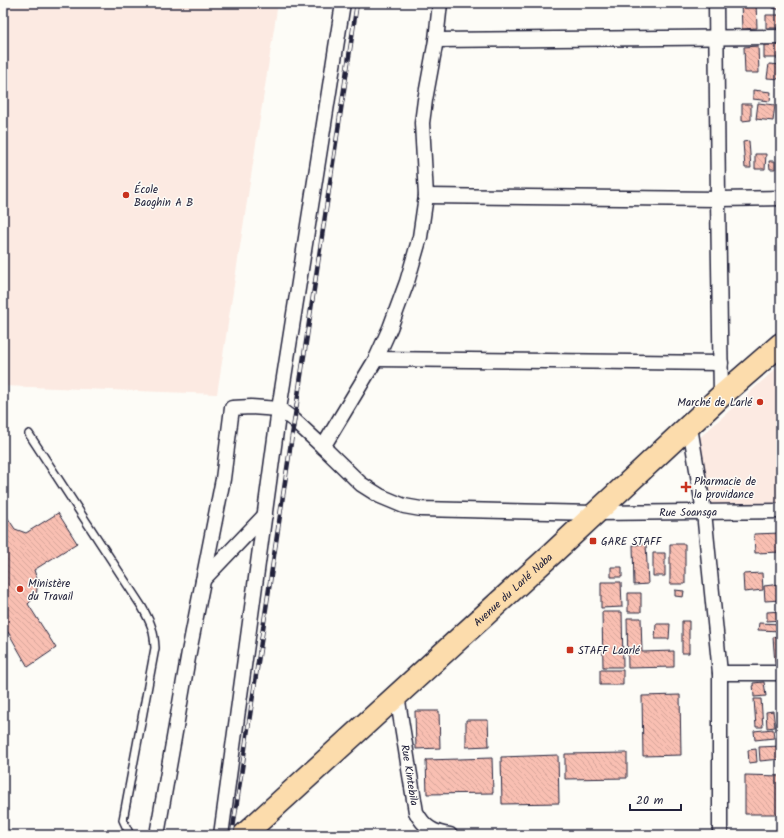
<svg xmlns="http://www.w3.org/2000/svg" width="784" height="838" font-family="Kalam,sans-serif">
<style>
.built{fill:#fceae2}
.building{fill:url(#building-back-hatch);stroke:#22223b}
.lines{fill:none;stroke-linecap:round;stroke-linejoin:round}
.lane-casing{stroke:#22223b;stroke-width:10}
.street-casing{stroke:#22223b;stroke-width:17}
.primary-casing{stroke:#22223b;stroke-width:25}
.lane{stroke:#fdfcf7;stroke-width:7}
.street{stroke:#fdfcf7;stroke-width:14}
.primary{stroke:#fcdcac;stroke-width:22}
.rail-casing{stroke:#22223b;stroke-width:4.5}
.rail{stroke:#fdfcf7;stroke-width:3;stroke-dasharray:9;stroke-linecap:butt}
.poi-dot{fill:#c8321e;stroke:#fdfcf7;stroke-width:1.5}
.labels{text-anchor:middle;stroke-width:3;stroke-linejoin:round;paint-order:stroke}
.poi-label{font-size:11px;fill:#22223b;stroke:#fdfcf7;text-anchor:start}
.street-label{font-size:11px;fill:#22223b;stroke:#fdfcf7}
</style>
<defs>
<pattern id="building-back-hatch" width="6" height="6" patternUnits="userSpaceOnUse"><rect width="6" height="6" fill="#f9bfb2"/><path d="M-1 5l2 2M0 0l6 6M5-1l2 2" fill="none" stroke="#d5a49a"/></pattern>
</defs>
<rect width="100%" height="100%" fill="#fdfcf7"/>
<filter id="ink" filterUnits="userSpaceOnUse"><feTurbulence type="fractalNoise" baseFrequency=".025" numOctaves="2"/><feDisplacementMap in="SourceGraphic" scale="8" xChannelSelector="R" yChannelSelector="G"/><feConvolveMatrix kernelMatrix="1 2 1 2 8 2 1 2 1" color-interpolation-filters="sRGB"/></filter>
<g filter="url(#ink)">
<path class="built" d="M3 3H278L217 394 3 386Z
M781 364V506L710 508 697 440Z"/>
<path class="building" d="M741 3H756L757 28 742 29Z
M774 3H781V10L773 8Z
M766 15H781V28H766Z
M764 45H781V58H764Z
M758 46 759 73H745L744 47Z
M769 64 781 65V79L767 78Z
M753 90 771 92 770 101 753 99Z
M758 103 775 105 773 121 756 119Z
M742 104H751V120L742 121Z
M749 141 751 168H745L743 142Z
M755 154H766L765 169H755Z
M769 161H775V169H770Z
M3 511 15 529 26 533 58 513 77 543 34 570 38 582 36 596 28 604 56 648 28 667 8 632H3Z
M781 533V552L755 553 754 534Z
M646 544 648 584 634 585 633 545Z
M670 544H685V584H670Z
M653 553H665V576H653Z
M611 567H622V577H611Z
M762 573 763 590 744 592 743 574Z
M601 582H621L622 607 601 608Z
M781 584V600L765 601 764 586Z
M675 590 684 591 683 597 675 596Z
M628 593H641V612H628Z
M781 611V620L767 621V612Z
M602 612H622L623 667H603Z
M627 618H641L642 652 674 651V667L628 668Z
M682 621H689V653H682Z
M759 623 781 624V631L758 630Z
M656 624H670L669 639H655Z
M781 636V663L775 664 773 637Z
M600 670H623V685H600Z
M764 682 766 696 754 697 753 683Z
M680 695 681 755 643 756 642 696Z
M754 699H761L763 727H756Z
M415 711H439L440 748 416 749Z
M773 711 775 727 767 728 766 712Z
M466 720H488L489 746 466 747Z
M773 729 774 738 755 740 754 731Z
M781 746V759L760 761 759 747Z
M756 749 757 762 749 763 748 750Z
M627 753V778L565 779V754Z
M558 755 559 803 502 804 501 757Z
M492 758 493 793 427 794 426 760Z
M745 775 781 776V814H745Z"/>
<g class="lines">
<g class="lane-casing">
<path id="lane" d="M29 434 142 607C151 623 154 630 155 648L123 820 130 835"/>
</g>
<g class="street-casing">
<g id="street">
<path d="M716 3 718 199 721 396"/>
<path d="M436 40 781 37"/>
<path d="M426 196 718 199 781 198"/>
<path d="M376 359 721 363"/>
<path d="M690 427 704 512 720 673V835"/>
<path d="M323 447 376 359 390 328 407 282 420 237 426 196 422 123 425 100 436 40 440 3"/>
<path d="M203 580 265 515"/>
<path d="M720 673H781"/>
<path id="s1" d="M397 695 416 812C424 827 433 833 450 835"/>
<path id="s2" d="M157 835 189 652 223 479 232 408 251 407 279 409 294 420 323 447 361 484 380 496 404 506 421 509 595 513 781 511"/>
<path d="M221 835 279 409 343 3"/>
</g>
</g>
<g class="primary-casing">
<g id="primary">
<path id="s3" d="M244 835 555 551 721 396 781 344"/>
</g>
</g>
<use href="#lane" class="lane"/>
<use href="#street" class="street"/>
<use href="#primary" class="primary"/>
<g class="rail-casing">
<path id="rail" d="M232 835 357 3"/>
</g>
<use href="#rail" class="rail"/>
</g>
</g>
<g class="poi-dot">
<circle cx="126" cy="195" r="4"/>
<circle cx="760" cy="402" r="4"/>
<path d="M684 481h4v4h4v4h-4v4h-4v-4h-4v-4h4z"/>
<rect x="589" y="537" width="8" height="8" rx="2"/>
<circle cx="20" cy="589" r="4"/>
<rect x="566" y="646" width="8" height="8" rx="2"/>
</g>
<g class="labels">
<g class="poi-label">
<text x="134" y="193">École<tspan x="134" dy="13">Baoghin A B</tspan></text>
<text x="752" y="406" text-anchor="end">Marché de Larlé</text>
<text x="694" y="485">Pharmacie de<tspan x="694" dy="13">la providance</tspan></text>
<text x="601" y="545">GARE STAFF</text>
<text x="28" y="587">Ministère<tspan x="28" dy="13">du Travail</tspan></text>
<text x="578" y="654">STAFF Laarlé</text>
</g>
<g class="street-label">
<text dy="4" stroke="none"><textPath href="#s2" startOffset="925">Rue Soansga</textPath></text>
<text dy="4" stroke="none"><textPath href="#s3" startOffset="364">Avenue du Larlé Naba</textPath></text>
<text dy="4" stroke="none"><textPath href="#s1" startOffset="81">Rue Kintebila</textPath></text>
</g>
</g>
<rect width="784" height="838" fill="none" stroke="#fdfcf7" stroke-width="16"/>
<rect x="8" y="8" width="768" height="822" fill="none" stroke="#22223b" stroke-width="1.5" filter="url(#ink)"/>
<path d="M630 804v6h51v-6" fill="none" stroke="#22223b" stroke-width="2"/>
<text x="636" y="804" font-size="12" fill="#22223b" stroke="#fdfcf7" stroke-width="3" paint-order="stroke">20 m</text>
</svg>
